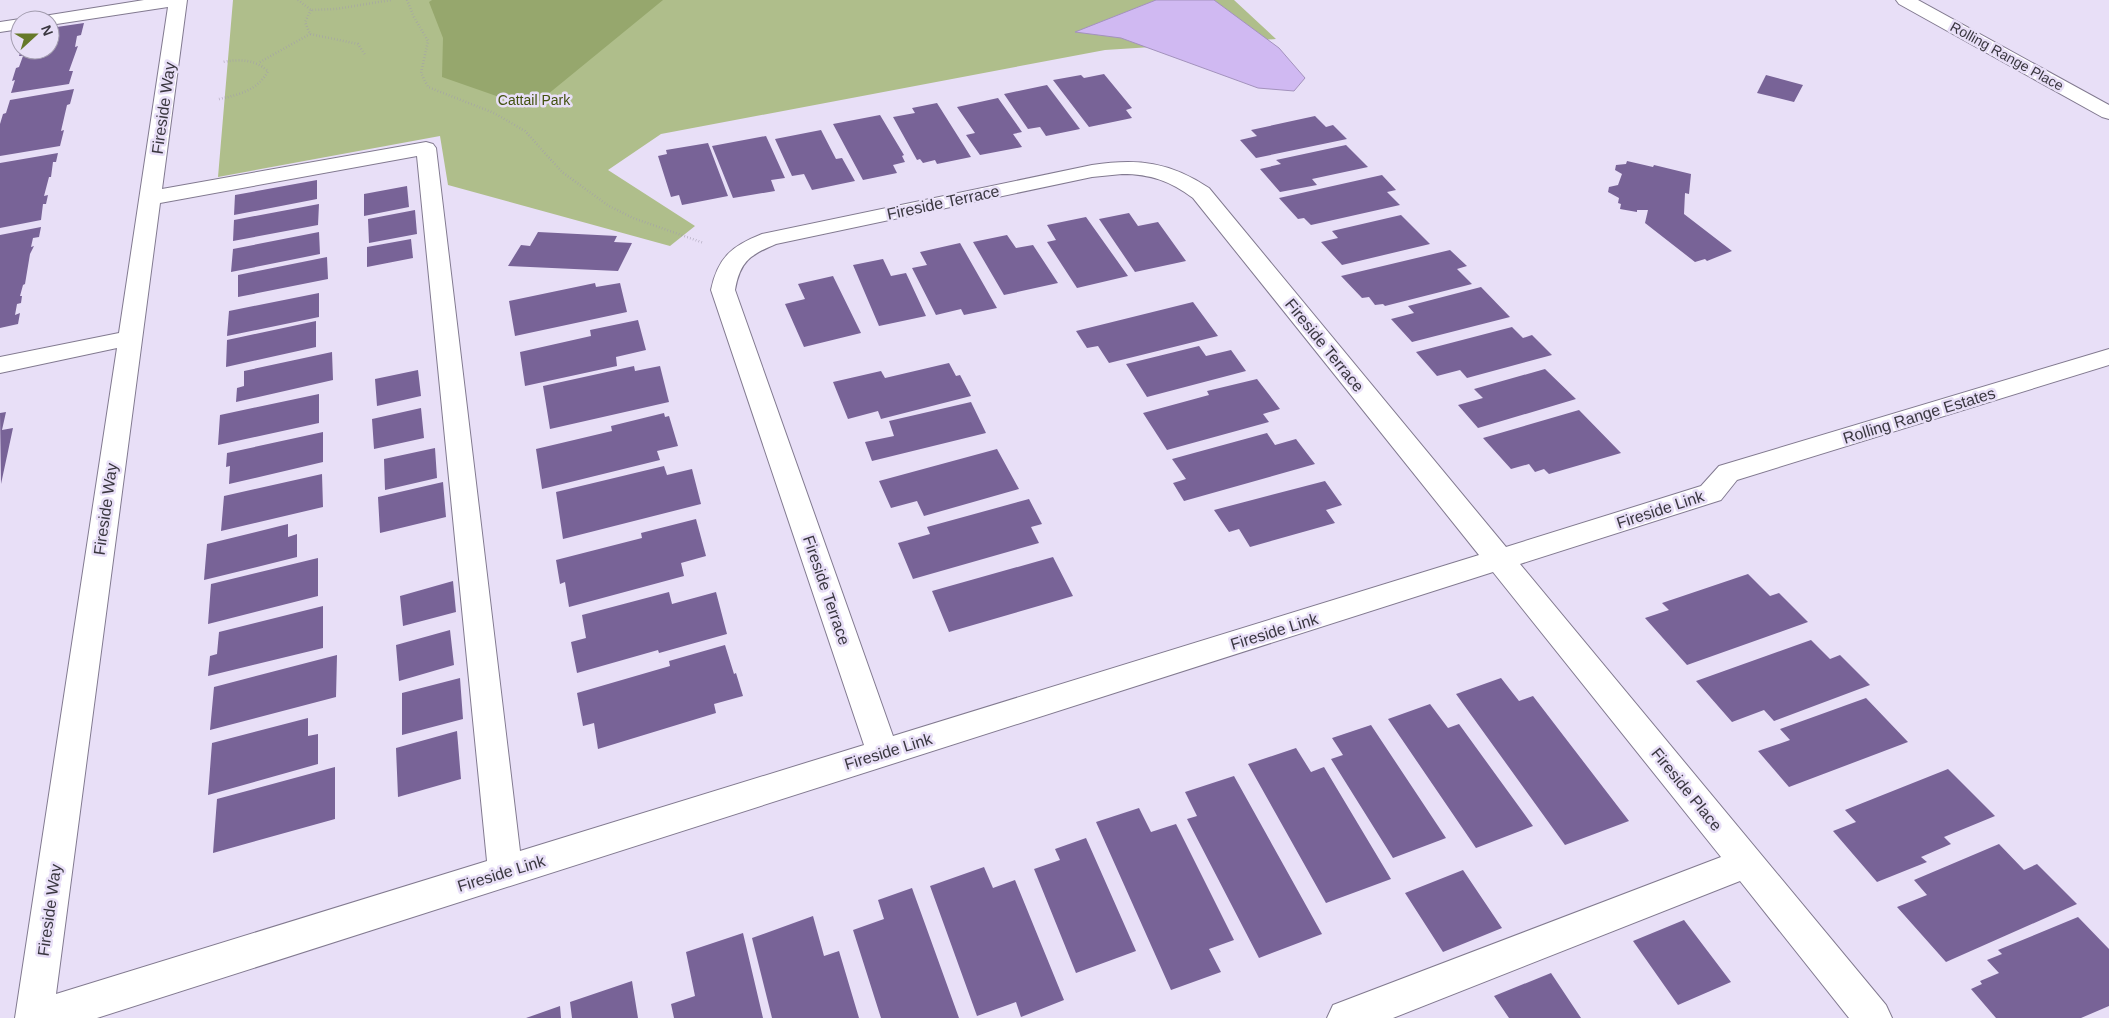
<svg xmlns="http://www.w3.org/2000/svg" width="2109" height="1018" font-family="Arial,sans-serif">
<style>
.green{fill:#afbe8b}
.forest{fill:#96a76d}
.water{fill:#d0b9f2;stroke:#a392bd}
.building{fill:#786397}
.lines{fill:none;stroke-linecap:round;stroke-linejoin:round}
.minor-casing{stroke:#827a90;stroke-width:2}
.path{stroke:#a29cae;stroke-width:2.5;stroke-dasharray:0.5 2.5;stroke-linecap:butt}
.minor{fill:#fff;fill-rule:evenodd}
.labels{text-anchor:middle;stroke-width:5;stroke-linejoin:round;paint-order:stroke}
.far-street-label{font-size:14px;fill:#3a3740;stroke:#e8dff7}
.far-park-label{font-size:14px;fill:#435210;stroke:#e8dff7}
.street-label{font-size:16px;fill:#3a3740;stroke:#e8dff7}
</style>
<rect width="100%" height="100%" fill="#e8dff7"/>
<path class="green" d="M233 0H1234L1276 39 1105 50 661 134 608 170 695 226 670 246 448 185 440 136 218 177Z"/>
<path class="forest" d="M432 0H663L531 108 442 77 443 38 429 2Z"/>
<path class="water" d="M1156 0H1214L1279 48 1305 78 1294 91 1258 88 1121 38 1075 32Z"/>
<path class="building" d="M84 23 81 35 77 36 75 47 78 46 69 71H73L69 84 11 93 15 80 12 81 16 68 19 67 23 56H19L21 50H50V28Z
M1104 74 1132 108 1126 110 1132 118 1089 127 1053 80 1081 75 1084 78Z
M1766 75 1803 85 1794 102 1757 93Z
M1047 85 1080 129 1046 136 1040 127 1028 129 1004 94Z
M74 89 70 104 67 105 61 131 64 130 60 146 0 156V124L3 114 6 113 10 100Z
M998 98 1022 132 1013 134 1022 147 980 155 966 135 975 133 957 107Z
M937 103 971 157 937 164 935 160 923 163 920 159 917 160 893 117 915 113 912 108Z
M880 115 904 155 902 156 905 162 893 165 897 173 863 180 833 124Z
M1315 116 1326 127 1333 125 1347 139 1256 158 1240 140 1257 136 1251 130Z
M821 130 836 159 842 158 855 181 812 190 804 174 792 176 775 139Z
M766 136 785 178 771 180 775 191 733 198 712 146Z
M708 143 728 196 682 205 679 195 671 197 658 156 667 154 666 150Z
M1346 145 1368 167 1312 179 1317 185 1280 192 1260 169 1281 164 1276 160Z
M58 153 56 162H53L51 177H49L44 196 48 195 46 204H43L41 220 0 228V163Z
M1627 161 1653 167 1654 165 1691 174 1689 194 1685 193 1684 214 1732 251 1707 261 1705 259 1695 262 1645 223 1648 210H1637V212L1620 209 1621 204 1618 203 1619 198 1608 192 1609 187 1618 185 1622 174 1615 170 1616 165 1626 164Z
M1382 175 1396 190 1387 192 1400 205 1311 225 1304 218 1298 219 1279 198Z
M317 180V199L234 215 235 195Z
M407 186 409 207 364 216V194Z
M319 204 318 225 233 241 234 220Z
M415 210 417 234 369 243 368 219Z
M1129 213 1138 226 1158 222 1186 261 1135 272 1099 219Z
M1401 215 1430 244 1342 265 1321 242 1338 238 1332 231Z
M1086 217 1128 276 1077 288 1047 242 1056 240 1047 225Z
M41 227 39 237 33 238 31 247 34 246 30 254 25 284 23 285 20 296H22L21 303 17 304 15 315 20 313 18 324 0 328V235Z
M319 232 320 254 231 272 233 249Z
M538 232 617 236 614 242 632 243 618 271 508 266 521 245 530 246Z
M1007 235 1016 248 1033 245 1058 283 1004 295 973 242Z
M411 239 413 258 367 267V247Z
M960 243 997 308 964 315 961 309 936 315 912 268 927 265 920 252Z
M1450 250 1467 266 1457 269 1472 284 1385 306 1383 304 1375 305 1369 297 1362 298 1341 276Z
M327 257 328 279 238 297V275Z
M883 259 891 276 906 273 926 316 879 326 853 265Z
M833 276 861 333 804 347 785 304 805 299 798 284Z
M595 283 596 287 620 283 627 312 515 336 509 301Z
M1481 287 1510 317 1412 342 1391 319 1414 313 1408 306Z
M319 293V317L227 336 229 311Z
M1193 302 1218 336 1109 363 1098 346 1087 348 1076 331Z
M638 320 646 350 616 357 617 366 525 386 520 352 591 336 590 330Z
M316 321V347L226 367 227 340Z
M1512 327 1523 338 1532 335 1552 355 1467 378 1460 370 1437 376 1416 352Z
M1199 346 1206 356 1231 350 1246 371 1147 397 1126 364Z
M332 352 333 380 236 402 237 388 244 386V371Z
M949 363 956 376 960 375 971 396 881 419 878 411 848 419 833 382 881 371 885 378Z
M634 366 635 371 660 366 669 402 550 429 543 386Z
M1545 369 1576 399 1478 428 1458 405 1483 398 1474 389Z
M418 370 421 396 377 406 375 379Z
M1257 379 1280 409 1263 414 1269 422 1167 450 1143 413 1209 395 1207 391Z
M319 394V423L218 445 220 415Z
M971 402 986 433 872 461 865 442 894 436 889 421Z
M421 408 424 438 374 449 372 419Z
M1579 410 1621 453 1549 474 1544 469 1535 472 1529 464 1511 469 1483 438Z
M6 412 2 430 13 428 1 484 0 413Z
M664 413 665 417 669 416 678 446 657 451 660 460 542 489 536 449 612 431 611 426Z
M323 432V462L229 484 230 466 226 467 227 453Z
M1267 433 1275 445 1296 439 1315 464 1184 501 1173 483 1186 479 1172 459Z
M435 448 437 478 385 490 384 459Z
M997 449 1019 489 924 516 917 501 891 508 879 481Z
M664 466 667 475 692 469 701 504 563 539 556 492Z
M322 474 323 507 221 531 224 496Z
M1325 481 1342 505 1326 510 1335 523 1250 547 1239 529 1229 532 1214 510Z
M443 482 446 517 380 533 378 497Z
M1029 499 1042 524 1031 527 1039 543 913 579 898 543 930 534 927 527Z
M696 519 706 556 681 563 684 576 569 607 565 582 560 584 556 560 642 538 641 533Z
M288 524V537L297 534V557L204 580 207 544Z
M1053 557 1073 596 949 632 932 591Z
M318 558V596L208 624 211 584Z
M1748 574 1770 596 1779 593 1808 622 1687 665 1645 618 1669 610 1662 603Z
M453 581 456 612 403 626 400 596Z
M669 592 672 604 716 592 727 634 659 653 658 650 577 673 571 642 586 638 582 615Z
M323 606V648L208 676 210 656 217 654 219 632Z
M450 630 454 665 399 681 396 645Z
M1811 640 1830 659 1840 655 1870 685 1774 721 1764 710 1732 722 1696 681Z
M725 645 734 674 736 673 743 696 714 704 716 713 598 749 594 723 583 726 577 693 670 666 669 661Z
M337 655 336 697 210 730 214 687Z
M460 678 463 719 402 735V693Z
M1501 678 1519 701 1533 696 1629 821 1565 845 1456 694Z
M1866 698 1908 742 1789 787 1758 751 1790 740 1780 729Z
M1430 704 1448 728 1459 724 1533 826 1476 848 1388 719Z
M308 718V736L318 734V764L208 795 212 743Z
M1371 725 1446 838 1393 858 1331 759 1343 755 1332 738Z
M457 731 461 779 398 797 396 748Z
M1296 748 1311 772 1324 767 1391 879 1326 903 1248 764Z
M335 767V819L213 853 217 799Z
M1948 769 1995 816 1944 837 1951 844 1921 857 1927 862 1877 882 1833 831 1856 822 1845 810Z
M1234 776 1322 934 1259 958 1187 819 1197 816 1185 792Z
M1139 808 1151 832 1176 824 1234 940 1209 949 1221 972 1171 990 1096 822Z
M1086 838 1136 951 1076 973 1034 869 1060 860 1055 849Z
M1999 844 2024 870 2037 864 2077 904 1946 962 1897 907 1927 895 1914 880Z
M984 867 993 888 1015 880 1064 1000 1021 1017 1016 1002 977 1016 930 886Z
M1463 870 1502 928 1443 952 1405 893Z
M912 888 959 1018H881L853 930 884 919 878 900Z
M813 916 824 956 839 951 859 1018H772L752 938Z
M2078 917 2109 949V1006L2081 1018H1996L1971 989 1982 984 1980 981 1999 973 1987 960 2002 954 1998 950Z
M1684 920 1731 982 1678 1005 1633 941Z
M743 933 763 1018H674L671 1004 695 996 686 952Z
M1551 973 1581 1018H1509L1494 996Z
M632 981 638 1018H572L570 1002Z
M560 1006 561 1018H526Z"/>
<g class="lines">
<g class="minor-casing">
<path id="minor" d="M144 0H187L162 189 426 142 433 144 436 148 520 851 864 745 711 290C718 257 732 246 762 234L1092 165C1138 158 1170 162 1209 188L1506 547 1701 486 1719 466 2109 349V365L1737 480 1721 500 1520 564 1886 1005 1892 1018H1849L1740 881 1393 1018H1327L1333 1005 1721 857 1493 572 97 1018H15L117 348 0 373V357L119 333 168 7 50 25V20H41L44 16 50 15ZM417 156 487 861 56 994 160 203ZM1122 174C1151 174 1170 181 1193 198L1479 555 893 736 735 290C740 261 750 255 776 244L1092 177Z
M1896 0H1918L2109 105V119L2102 117 1899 4Z
M20 19 26 20H20V29L0 32V22Z"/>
</g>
<path class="path" d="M298 0 311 10 336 9 391 0
M407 0 414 17 428 41 421 73 428 87 494 113 525 131 562 172 609 206 633 218 704 243
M311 10 305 22 310 34 358 44 365 55
M260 62 310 34
M219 99C239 95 258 90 268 71 254 59 240 59 222 62"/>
<use href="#minor" class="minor"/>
</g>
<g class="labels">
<g class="far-street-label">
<text transform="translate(2007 56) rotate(29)" y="5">Rolling Range Place</text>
</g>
<g class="far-park-label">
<text x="534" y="105">Cattail Park</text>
</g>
<g class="street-label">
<text transform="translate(163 108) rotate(-82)" y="6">Fireside Way</text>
<text transform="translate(943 202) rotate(-12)" y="6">Fireside Terrace</text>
<text transform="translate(1325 345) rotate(51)" y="6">Fireside Terrace</text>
<text transform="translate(1919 415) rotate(-17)" y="6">Rolling Range Estates</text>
<text transform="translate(105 509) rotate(-82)" y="6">Fireside Way</text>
<text transform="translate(1660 509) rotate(-18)" y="6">Fireside Link</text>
<text transform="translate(827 590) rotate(71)" y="6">Fireside Terrace</text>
<text transform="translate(1274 631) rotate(-17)" y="6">Fireside Link</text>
<text transform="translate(888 751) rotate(-17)" y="6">Fireside Link</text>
<text transform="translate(1687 789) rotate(51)" y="6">Fireside Place</text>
<text transform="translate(501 873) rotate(-17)" y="6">Fireside Link</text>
<text transform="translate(49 910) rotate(-82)" y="6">Fireside Way</text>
</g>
</g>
<g transform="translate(35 35) rotate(69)"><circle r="24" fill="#e8dff7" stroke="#a29cae"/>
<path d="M0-4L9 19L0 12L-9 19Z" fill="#667929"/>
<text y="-8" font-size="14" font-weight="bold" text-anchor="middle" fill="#3a3740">N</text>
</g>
</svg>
